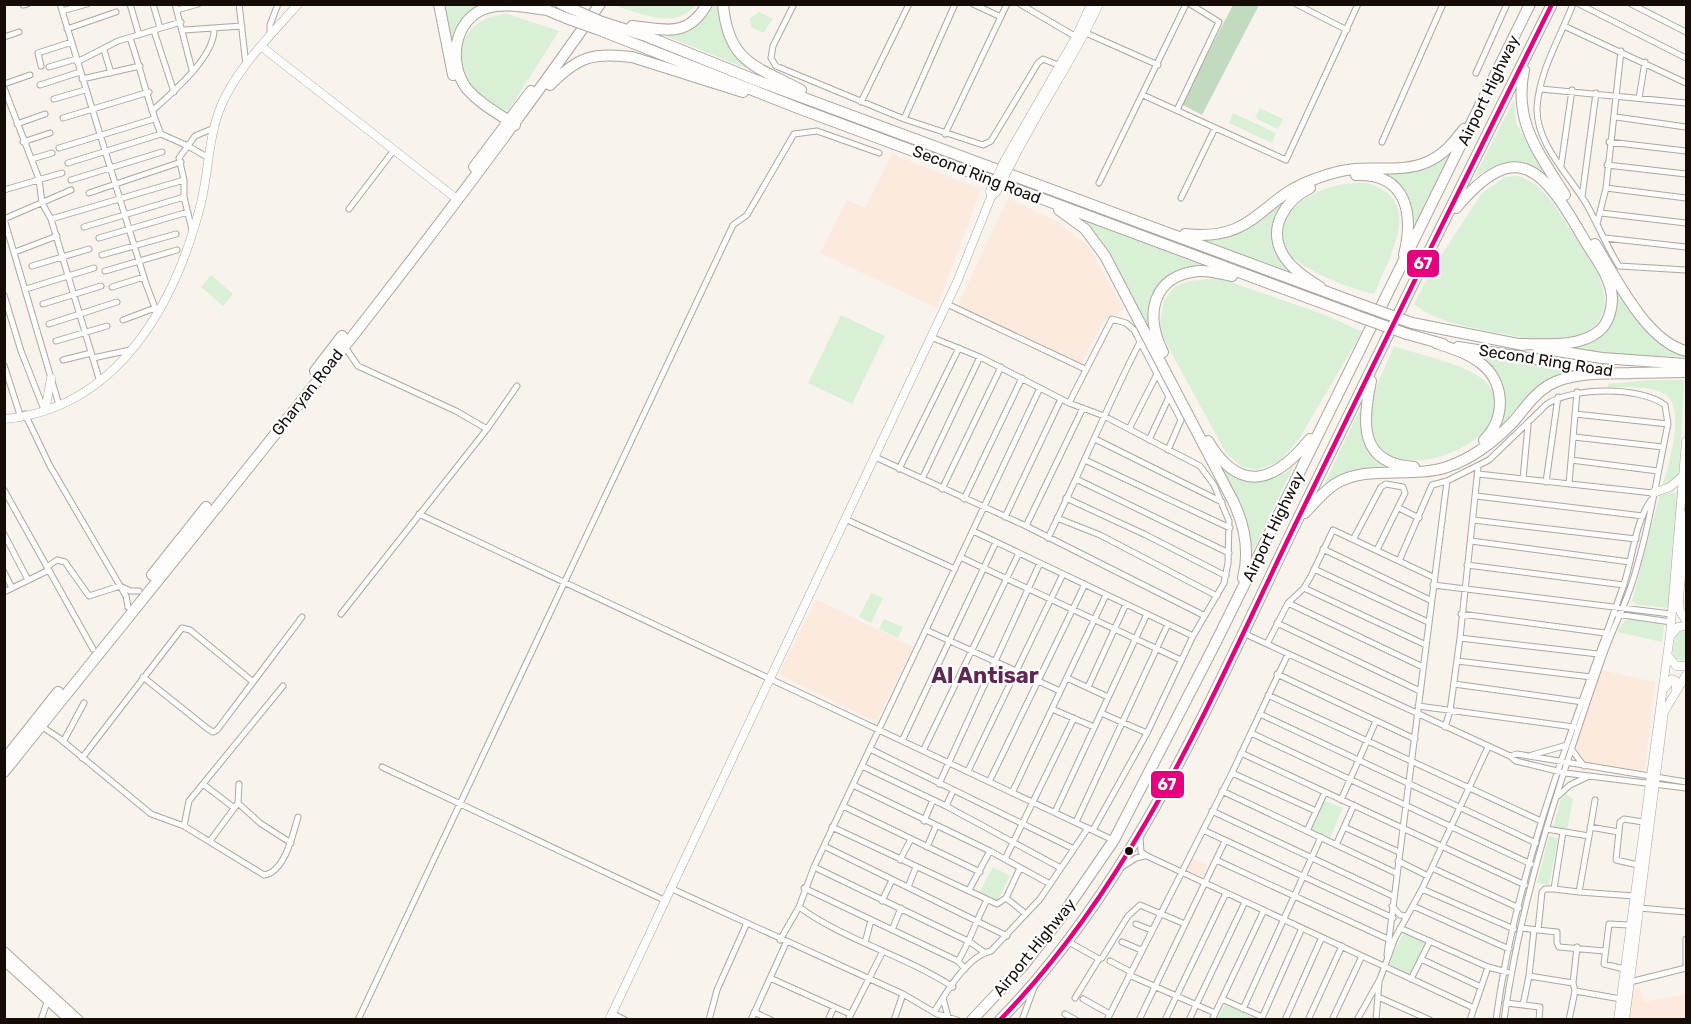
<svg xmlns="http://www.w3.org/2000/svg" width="1691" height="1024" font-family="Rubik,sans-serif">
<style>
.built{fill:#fbeadd}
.green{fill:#d9efd6}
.forest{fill:#c2dbc0}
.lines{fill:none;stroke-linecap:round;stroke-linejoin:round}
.street-casing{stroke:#ada6a1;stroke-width:7}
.secondary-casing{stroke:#ada6a1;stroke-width:9}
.primary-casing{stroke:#ada6a1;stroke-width:10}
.highway-casing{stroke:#ada6a1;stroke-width:12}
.street{stroke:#fefdfc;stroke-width:5}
.secondary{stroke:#fefdfc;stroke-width:8}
.primary{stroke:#fefdfc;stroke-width:8}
.highway{stroke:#fefdfc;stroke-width:10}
.secondary-bridge-casing{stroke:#ada6a1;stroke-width:9;stroke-linecap:butt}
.highway-bridge-casing{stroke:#ada6a1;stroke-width:12;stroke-linecap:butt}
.secondary-bridge{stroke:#fefdfc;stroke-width:8}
.highway-bridge{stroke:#fefdfc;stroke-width:10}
.bus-1-casing{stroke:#fff;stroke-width:9}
.bus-1{stroke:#e5007d;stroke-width:4.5}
.bus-dot{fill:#150c07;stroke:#fff;stroke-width:2}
.labels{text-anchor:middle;stroke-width:4.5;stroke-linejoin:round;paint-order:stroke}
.street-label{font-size:16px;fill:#150c07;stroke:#fff}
.district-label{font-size:22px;font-weight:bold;fill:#5f2853;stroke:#fff}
.line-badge{stroke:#fff;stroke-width:2}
.badge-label{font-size:16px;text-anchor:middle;font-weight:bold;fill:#fff}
</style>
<rect width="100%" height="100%" fill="#f9f3ee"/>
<path class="built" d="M892 154 981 189 937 308 820 253 847 200 865 208Z
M1008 198 1058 222 1089 247 1124 309 1103 322 1081 364 956 309Z
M816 599 913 647 876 722 779 674Z
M1601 670 1655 682 1645 771 1584 764 1574 750Z
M1191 858 1208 865 1202 877 1185 869Z
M1639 987 1644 1002 1686 994V1019H1629L1633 992Z"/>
<path class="green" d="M443 5H491L471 15 453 62Z
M614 5H697C673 30 642 14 614 5Z
M713 5H721L749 65 745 68 654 31 703 18Z
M759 12 773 19 763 33 751 27 750 18Z
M507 14 559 31 508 111C450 92 443 19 507 14Z
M1514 100 1516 123 1547 177C1523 159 1499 161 1474 178Z
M1260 108 1283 119 1278 129 1255 118Z
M1233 113 1276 133 1272 143 1229 123Z
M1466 131 1409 242 1411 213 1376 173C1427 171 1432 170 1466 131Z
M1519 176C1545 185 1557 209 1571 231 1589 256 1623 302 1592 328 1583 335 1570 340 1558 342 1541 344 1517 336 1500 333 1469 327 1438 323 1414 304L1431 271 1482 193 1505 177Z
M1367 183C1426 200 1389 257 1374 294 1351 289 1306 272 1291 255 1260 222 1307 193 1335 186 1345 183 1357 183 1367 183Z
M1285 200 1278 209 1273 230 1303 278 1191 237 1206 239Z
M1071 212 1219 269C1169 265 1142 282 1150 336L1106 252Z
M211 275 233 294 223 306 201 287Z
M1219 278 1328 316 1362 332 1299 439 1280 461 1257 470 1241 466 1226 453 1159 330 1164 300 1174 287 1190 281Z
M1613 278 1647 327 1686 353V357L1620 355 1561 347 1600 334Z
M841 315 885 336 852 404 808 383Z
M1394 346C1416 354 1464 364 1481 378 1550 433 1366 511 1370 416 1371 392 1385 368 1394 346Z
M1467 353 1584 371 1548 380 1536 387 1499 433C1513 388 1497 382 1467 353Z
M1649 380H1684L1679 476 1662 488C1668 467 1688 404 1663 393 1647 385 1625 388 1608 387V384Z
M1363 403C1354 466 1398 476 1448 463L1424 470 1358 473 1322 489Z
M1211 451 1224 466 1266 479 1286 473 1296 461 1252 553Z
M1679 492 1669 608 1637 605 1632 601 1660 494Z
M871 593 883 598 871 623 859 617Z
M884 619 903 627 898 638 879 629Z
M1630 619 1664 625 1662 642 1617 632 1624 621Z
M1680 630H1686V660H1676C1670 652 1674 637 1680 630Z
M1566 794 1573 799 1567 830 1553 827 1561 799Z
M1323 800 1343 808 1329 840 1310 832Z
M1549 836 1558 838 1549 885 1537 883Z
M993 867 1010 876 997 902 979 893Z
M1404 932 1427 942 1411 975 1388 964Z
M1225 1004 1256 1019H1217Z"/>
<path class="forest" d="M1233 5H1259L1202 115 1181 104Z"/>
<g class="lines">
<g class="street-casing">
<path id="street" d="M60 4 146 284 157 313
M130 4 139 35
M153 4 160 28
M175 4 192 70
M239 4 246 65
M794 4 773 46 771 58 776 66 904 119 983 145 991 141 1038 63 1043 59 1063 67
M973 4 1001 17
M1020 4 1078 38
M1296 4 1347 30
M1573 4C1560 38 1539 71 1537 108 1536 144 1570 176 1587 205 1598 225 1607 247 1619 266L1686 270
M1579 4 1686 58
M1631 4 1686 32
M23 5 27 4
M177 10 198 4
M62 11 87 4
M1564 26 1686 83
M67 29 116 12
M184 30 242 26
M154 31 174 92
M1086 33 1158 65
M270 35V25L278 4
M4 37 19 32
M130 38C141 69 148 104 161 134L188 146 207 157
M104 50 111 73
M77 62 118 41 181 22
M41 66 38 53 72 42
M49 67 76 59
M1476 73 1507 4
M82 79 140 66
M4 84 30 75
M40 85 80 72
M4 88 39 179 42 203 51 219 100 382
M1541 89 1686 103
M1143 95 1286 160 1358 4
M1639 98 1645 62
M54 99 85 90
M861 102 909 4
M1177 110 1219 22 1190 4
M152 111C172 93 216 56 214 28
M1616 117 1686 127
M63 118 149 92
M904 119 955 4
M17 124 45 114
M945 134 1007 4
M23 142 50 133
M1382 142 1443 4
M1609 142 1686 151
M59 148 154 119
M32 159 52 153
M68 163 161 134
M1607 165 1686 174
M1561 166 1572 90
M71 180 162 152
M1099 183 1186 4
M1606 188 1686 198
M4 190 62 173
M89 193 181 162
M1582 197 1596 93
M1181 198 1215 128
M349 209 394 150
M1601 213 1686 223
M51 219 184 180
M1597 224 1606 188 1621 51
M84 227 184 197
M192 230 184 197V180L179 158 195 136 214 128
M99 238 188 212
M1605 238 1686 247
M15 252 57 236
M102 255 176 234
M32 266 89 249
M105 271 177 250
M112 287 144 277
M26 289 94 268
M4 295 21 351 43 407
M43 304 101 286
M947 304 1085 369
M123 320 155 308
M49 324 117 302
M931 337 980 357 1069 403 1104 416 1200 466 1214 485 1229 521 1228 563 1224 583 1193 636 1147 733 1093 830
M56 341 107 326
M345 347 358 366 456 411 487 429
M93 358 130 350
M63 360 91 353
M4 365 21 418
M1069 403 1112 319 1126 323 1134 330 1181 420 1168 450
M59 405 4 219 71 190
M25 414 50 466 126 596 128 607
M1575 414 1668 424
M1129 429 1157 374
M1574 437 1663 447
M1095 439 1222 502
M1149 440 1169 397
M875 457 1026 526 1205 616
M1085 460 1230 528
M1571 460 1658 471
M899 469 959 348
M1478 474 1653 493
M922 479 980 357
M1076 479 1229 553
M1523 479 1528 425
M1546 482 1558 397
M1569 484 1577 392
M942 489 1001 367
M4 490 93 649
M1476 496 1643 516
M1066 498 1146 535 1226 576
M964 499 1022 378
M1399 508 1419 518
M419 514 1113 840
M1005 517 1061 399
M1057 518 1100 535 1217 596
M845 519 955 569
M1473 520 1636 539
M1026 526 1083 408
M973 531 1193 636
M4 534 28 580
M1048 538C1080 473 1107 406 1140 342
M1354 538 1381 487 1386 484 1403 487 1405 493 1377 550
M1471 541 1630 562
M1323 549 1430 600
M960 557 1181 660
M1399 561 1432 485 1447 481 1489 460 1547 404C1574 387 1639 386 1665 405L1668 424C1657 476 1649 529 1633 580 1625 606 1612 630 1603 656 1562 774 1521 895 1504 1020
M1467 565 1624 585
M47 567 57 560 65 562 89 596 120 586 130 591H139
M1314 569 1428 622
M4 572 12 588
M1433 585 1671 614
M1304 588 1426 645
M4 592 49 570
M1288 603 1423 667
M341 614 487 429 517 386
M1461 614 1605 633
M1616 614 1671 622
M1277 623 1420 691
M926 630 1060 691
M1243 633 1510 756 1516 761 1565 773 1686 788
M1460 638 1598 654
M1267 644 1288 603 1304 588 1311 576 1333 530 1433 577
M1457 661 1591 677
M1277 674 1415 739
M143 677 208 729 213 732 217 730 302 617
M1067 678 1108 697
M1454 684 1583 702
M1088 687 1126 604
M1268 695 1541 821
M1418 706 1574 727
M1052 709 1094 727
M1101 713 1147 733
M1260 714 1536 843
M41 726 59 738 151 814 184 826 264 875C285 872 293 834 298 817
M1445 727 1450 711 1460 638 1478 468
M1251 733 1531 864
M902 741 996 542
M63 742 84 703
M870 749 1072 848
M1572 750 1584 766
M923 751 1019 553
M1241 753 1525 885
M1532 755 1567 745
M1510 756 1517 754 1686 782
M82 758 182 628 190 630 252 681
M862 766 946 806 1059 867
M382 767 664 900
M968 771 1063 574
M1232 773 1316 811
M989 782 1085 584
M203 784 233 807
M939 784 1040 563
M853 785 990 851 1050 884
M1222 791 1396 873
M1012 793 1106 595
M1558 796 1570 785 1587 777
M1341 800 1376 721
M238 803 260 823 291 843
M843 806 980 872
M946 806 953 791
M1212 811 1393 896
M1055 812 1147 614
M924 821 933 800
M1076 822 1168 624
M184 826 189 801 283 686
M832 827 997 904 1006 898 1020 868
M1344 827 1399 852
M1590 827 1619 832
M1546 829 1589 836 1595 800
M1203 830 1393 918
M1307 831 1325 792
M1563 832 1554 889 1579 892 1589 836
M1140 837 1141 852 1147 856 1474 1008
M210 841 238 803 239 784
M1336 845 1354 805
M824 846 1007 936
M927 847 936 826
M1005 859 1074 718
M900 860 911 839
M1216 860 1390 940
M1398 861 1428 876
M1638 865 1616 860 1620 822 1624 819 1643 822
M814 867 970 942 984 952
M1122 867 1136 858 1145 856
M1432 868 1519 908
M908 887 916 867
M670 888 903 994 937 1014 957 1020
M804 888 958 961 965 969
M1422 889 1514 929
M969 890 990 851
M1579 892 1634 896
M1006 898 1026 914
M882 901 892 880
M1392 906 1400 915 1407 916
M1413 906 1509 949
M799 907C846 941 904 955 953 987
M1639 908 1686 912
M1136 924 1151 930
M1400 928 1488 967 1507 972
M1521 928 1538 930 1542 892 1545 889H1554
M892 930 901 908
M1534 930 1529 976 1573 983
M1538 930 1557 932V943L1559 947 1604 951
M1686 939V966
M780 940 799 907 814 867 1040 388
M1067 941 1099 959 1075 998
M1122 942 1141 950
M865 943 871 920
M1577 947 1573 983 1575 991 1621 999
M1387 955 1447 481
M1099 959 1102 958 1128 916 1140 905 1185 924
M1421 959 1481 987
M958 961C970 942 976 920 987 900
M1110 961 1131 972
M1624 969 1604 964 1609 924 1630 925
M1129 975 1215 1013
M770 978 850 1014
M1411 979 1430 941
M1630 982 1686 968
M1378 997 1430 1020
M943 998 948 1017
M1083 999 1110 1014
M1222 999 1262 1017
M1506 1003 1540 1007 1539 1020
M1523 1005 1529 976
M1243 1009 1321 837
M754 1012 771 1020
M934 1012C946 993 967 956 991 951L1040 899 1088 828
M611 1013 625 1020
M1065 1014 1076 1020
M41 1020 48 999
M358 1020 733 225 747 215 794 134 817 131 879 153
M709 1020 717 990 746 925
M751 1020 786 943
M828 1020 834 1007
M848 1020 883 951
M894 1020 903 994
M1022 1020 1035 985
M1107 1020 1232 773 1288 654
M1139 1020 1225 841
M1165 1020 1226 893
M1189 1020 1245 902
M1212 1020 1264 910
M1261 1020 1302 928
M1285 1020 1322 937
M1308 1020 1342 946
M1332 1020 1362 956
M1357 1020 1380 979 1395 938 1422 889 1488 747
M1376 1020 1379 982
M1470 1020 1488 967
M1496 1020C1516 870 1573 727 1623 587 1633 559 1634 524 1651 500
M1569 1020 1575 991"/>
</g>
<g class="secondary-casing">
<path id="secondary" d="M262 47 453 196
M1005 160 1076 37 1091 4
M1012 162C1039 108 1074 59 1099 4
M46 406 51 378
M4 419C118 409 176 303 201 203 209 170 208 138 221 106 237 68 271 35 298 4
M1653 493 1670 487 1684 475
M1686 515 1679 600 1680 611 1686 621
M1671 635 1678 627 1686 626
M1668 656 1676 666H1686
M1664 689 1672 679 1676 681V689
M609 1020 957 282 991 197
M1618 1020 1670 635 1686 441
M1625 1020 1664 712 1686 675"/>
</g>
<g class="primary-casing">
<path id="primary" d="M4 951 79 1020
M4 961 69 1020"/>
</g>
<g class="highway-casing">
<path id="highway" d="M439 4 453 75
M561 4 570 8
M723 4C728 63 756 66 801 90
M542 8 566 18
M602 22 646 36 753 79 1362 305
M632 26C665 29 687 39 707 4
M597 29 803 110 1357 316
M1524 70C1513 122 1539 153 1565 195
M550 85C578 57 592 52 632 57L743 92
M515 125C498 113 481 105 467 89 447 63 454 18 487 8 506 2 528 8 547 10
M474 167 531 91
M1356 175C1407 173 1414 214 1404 255
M1310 188C1286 200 1268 226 1282 253 1290 268 1306 278 1320 287
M1456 208C1517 135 1544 170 1582 236 1593 255 1611 276 1612 298 1612 310 1608 324 1599 331 1580 348 1542 344 1518 344
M1059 210 1085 229 1105 256 1233 501C1245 526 1250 551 1243 578
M1185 234C1257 242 1259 198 1315 179 1328 174 1341 170 1355 169 1379 167 1405 172 1427 162 1444 155 1454 142 1464 129
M1595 244C1616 278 1646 341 1686 351
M1412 323 1523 345
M1407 334 1443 344
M1436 343C1451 348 1467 353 1479 362 1506 381 1506 419 1484 440
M1458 347 1599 369
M1538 348 1602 358 1686 364
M1163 352C1144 316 1152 275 1199 271 1210 270 1221 274 1232 276
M315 371 342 336
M1630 373 1686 372
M1371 381C1362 423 1359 464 1414 467
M1208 441C1241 496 1276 481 1310 439
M1305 513C1314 503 1323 492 1335 484 1367 464 1411 479 1447 467 1474 458 1495 441 1514 421 1525 408 1534 394 1549 385 1574 371 1608 374 1635 373
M152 575 206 507
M4 760 58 692
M4 772C206 519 414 270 600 4
M972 1020 1022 967 1059 920 1114 840 1215 644 1530 4
M1000 1020C1135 882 1211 698 1294 527 1379 352 1465 178 1552 4"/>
</g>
<use href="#street" class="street"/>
<use href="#secondary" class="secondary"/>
<use href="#primary" class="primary"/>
<use href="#highway" class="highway"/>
<g class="secondary-bridge-casing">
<path id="secondary-bridge" d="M991 197 997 191 1012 162
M991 197 990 191 1005 160"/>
</g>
<g class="highway-bridge-casing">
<path id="highway-bridge" d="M570 8 602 22
M566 18 597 29
M1362 305 1412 323
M1357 316 1407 334"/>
</g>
<use href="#secondary-bridge" class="secondary-bridge"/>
<use href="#highway-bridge" class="highway-bridge"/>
<g class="bus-1-casing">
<path id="bus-1" d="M1000 1020C1135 882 1211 698 1294 527 1379 352 1465 178 1552 4"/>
</g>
<use href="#bus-1" class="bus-1"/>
</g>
<circle class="bus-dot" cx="1129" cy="851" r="5"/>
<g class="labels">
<g class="street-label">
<text transform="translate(1488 90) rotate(-64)" y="6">Airport Highway</text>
<text transform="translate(977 174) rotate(21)" y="6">Second Ring Road</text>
<text transform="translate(1546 360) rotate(9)" y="6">Second Ring Road</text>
<text transform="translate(307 392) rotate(-52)" y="6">Gharyan Road</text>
<text transform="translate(1273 526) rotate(-64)" y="6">Airport Highway</text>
<text transform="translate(1034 947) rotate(-51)" y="6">Airport Highway</text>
</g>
<g class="district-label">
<text x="985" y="683">Al Antisar</text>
</g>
</g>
<g class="line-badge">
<rect x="1406" y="249" width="34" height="29" rx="6" fill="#e5007d"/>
<rect x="1150" y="770" width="35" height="29" rx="6" fill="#e5007d"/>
</g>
<g class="badge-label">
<text x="1423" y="269">67</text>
<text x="1167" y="790">67</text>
</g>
<rect width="1691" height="1024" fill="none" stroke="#150c07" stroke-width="12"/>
</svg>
